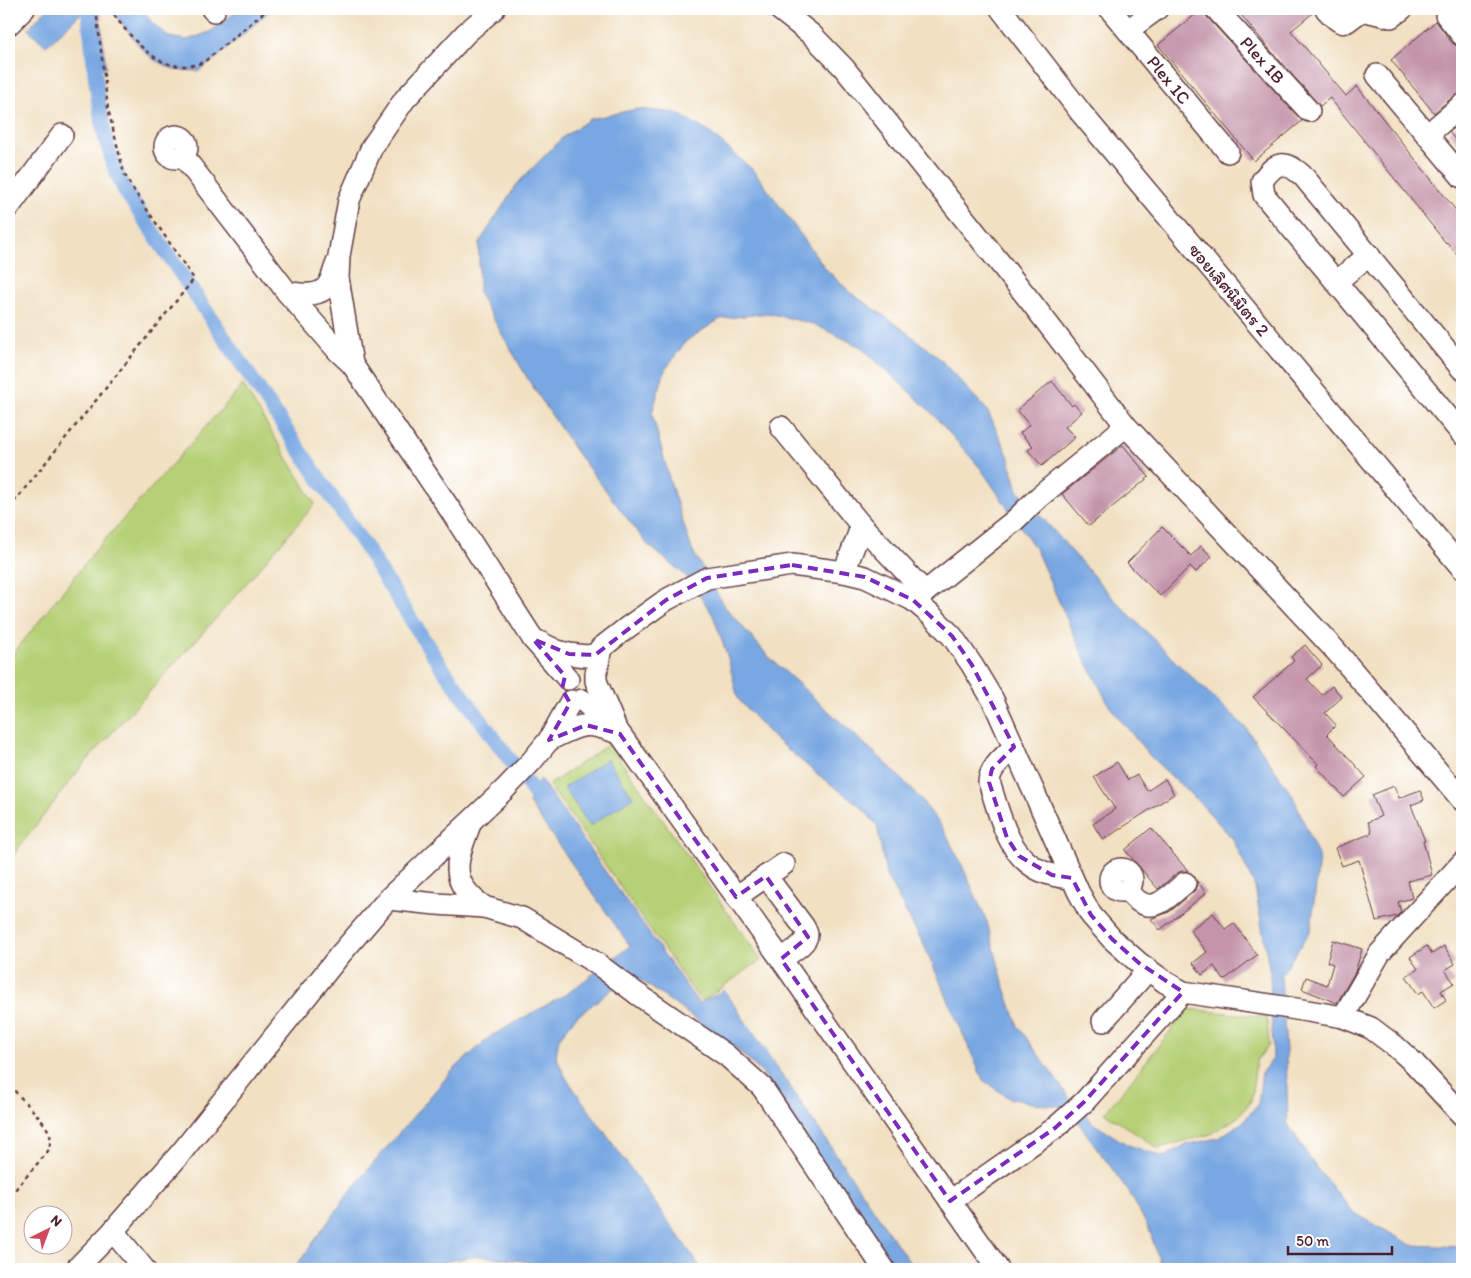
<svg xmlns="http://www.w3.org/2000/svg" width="1471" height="1278" font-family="Itim,'Playpen Sans Thai',sans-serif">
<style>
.green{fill:#b6d076;stroke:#807850}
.water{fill:#78a7e2;stroke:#616386;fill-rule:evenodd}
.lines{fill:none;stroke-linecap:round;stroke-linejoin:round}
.canal{stroke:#78a7e2;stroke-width:15}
.building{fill:#c495aa}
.minor-casing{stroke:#633c42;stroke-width:24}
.path{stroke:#633c42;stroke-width:2.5;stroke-dasharray:4 4;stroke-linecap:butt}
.minor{stroke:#fff;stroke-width:21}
.marked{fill:none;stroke:#7b2cbf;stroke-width:4;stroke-dasharray:10 6;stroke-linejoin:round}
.labels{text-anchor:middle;stroke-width:4;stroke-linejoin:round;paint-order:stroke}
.street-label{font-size:18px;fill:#4a1f2b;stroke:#fff}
</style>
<rect width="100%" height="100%" fill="#fff"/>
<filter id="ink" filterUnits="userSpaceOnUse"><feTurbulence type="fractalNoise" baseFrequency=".02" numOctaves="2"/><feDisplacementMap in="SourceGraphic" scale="10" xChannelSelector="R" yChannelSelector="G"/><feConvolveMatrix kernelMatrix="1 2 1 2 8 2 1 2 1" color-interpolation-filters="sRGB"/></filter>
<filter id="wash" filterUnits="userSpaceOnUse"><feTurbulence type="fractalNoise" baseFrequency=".0096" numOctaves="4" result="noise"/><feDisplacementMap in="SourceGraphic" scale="20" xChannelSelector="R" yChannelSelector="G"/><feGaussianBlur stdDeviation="1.12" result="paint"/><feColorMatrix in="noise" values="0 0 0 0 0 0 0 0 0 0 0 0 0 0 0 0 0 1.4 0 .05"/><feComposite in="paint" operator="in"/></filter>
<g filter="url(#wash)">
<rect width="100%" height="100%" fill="#f1e0c1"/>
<path class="green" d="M243 385 315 504 218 616 82 766 9 860V659L94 552Z
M609 744 761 960 701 1002 549 785Z
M1188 1009 1267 1017 1269 1045 1256 1061 1251 1101 1238 1117 1211 1134 1158 1148 1105 1113Z"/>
<path class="water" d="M47 9H99L106 68 92 70 86 10 78 16 46 46 28 29Z
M111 9H142L152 23 169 37 187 40 210 32 240 9H272L220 55 199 71 175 70 154 60 141 48Z
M637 109 676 113 709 132 754 171 826 269 851 293 896 324 938 357 987 410 1008 455 1018 490 1111 596 1179 665 1246 728 1293 796 1319 858 1311 930 1281 975 1286 1050 1288 1124 1314 1165 1353 1212 1411 1245 1462 1247V1269H1162L1149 1229 1129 1192 1067 1107 1037 1104 1009 1098 983 1080 924 945 886 875 877 825 859 805 816 773 774 738 738 699 728 658 713 615 687 577 646 543 577 453 529 381 479 294V243L517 184 563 137 590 119ZM768 313 813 324 861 347 930 411 981 469 1035 548 1083 655 1110 707 1150 756 1200 803 1233 839 1255 887 1270 973 1273 1059 1262 1072 1258 1104 1243 1122 1218 1138 1185 1145 1164 1157 1128 1145 1094 1124 1070 1099 1018 1026 1003 982 987 922 961 863 942 827 919 797 890 767 770 658 725 607 692 550 670 482 652 413 665 370 686 341 720 319Z
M607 759 633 797 590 826 564 788Z
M540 779 699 1004 724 990 914 1269H893L764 1075 736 1048 632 974 575 1018 559 1038 556 1057 566 1078 702 1269H543L524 1261 479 1256 448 1261 433 1269H294L354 1186 452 1071 491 1036 568 993 630 946 529 803Z"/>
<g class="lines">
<path class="canal" d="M88 9C96 71 96 135 125 191L364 545 438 662 538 798"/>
</g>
<g id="blocks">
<path class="building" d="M1202 9H1204L1207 17 1302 121 1254 161 1158 45Z
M1236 9H1314V12L1291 31 1346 96 1357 86 1462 218V261L1447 242 1446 243 1330 98 1320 106 1271 51Z
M1436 21 1452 43 1457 46 1462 47V93L1454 96 1434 113 1391 60Z
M1462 121V148L1449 132Z
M1052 381 1072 406 1074 404 1082 412 1065 427 1075 437 1042 466 1028 450 1033 446 1020 433 1029 425 1017 410Z
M1123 445 1149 477 1089 526 1062 494Z
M1162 527 1191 556 1201 546 1212 557 1196 572 1190 566 1160 596 1127 563Z
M1305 645 1322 665 1307 679 1322 695 1332 686 1342 697 1325 713 1336 725 1327 734 1366 777 1344 797 1316 766 1318 764 1253 697 1294 661 1291 657Z
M1117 762 1128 780 1137 775 1147 791 1165 779 1174 794 1103 840 1093 824 1115 809 1094 777Z
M1394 786 1399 798 1420 790 1424 800 1411 805 1425 841H1423L1432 875 1408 881 1412 898 1398 902 1401 912 1397 916 1376 921 1359 860 1342 866 1335 848 1372 833 1368 822 1381 816 1372 795Z
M1151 828 1188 871H1182L1177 873 1158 889 1125 850Z
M1197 881 1206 893 1160 930 1151 919 1169 912 1178 905 1193 892 1197 888Z
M1213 913 1225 929 1234 923 1257 955 1224 980 1214 966 1202 975 1193 963 1207 952 1190 930Z
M1333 940 1362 949 1355 972 1337 1003 1302 989 1306 977 1327 985 1333 964 1327 962Z
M1427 946 1432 954 1444 946 1455 964 1445 970 1454 983 1441 991 1446 1000 1434 1008 1423 991 1418 994 1406 976 1418 969 1410 957Z"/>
</g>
</g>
<g filter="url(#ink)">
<use href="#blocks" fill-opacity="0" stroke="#633c42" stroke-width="1"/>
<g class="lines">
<g class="minor-casing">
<g id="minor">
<path d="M212 9 214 11"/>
<path d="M779 9 812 35 844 68 1031 302 1126 426 1336 651 1462 800"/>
<path d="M1001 9 1082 114 1462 568"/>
<path id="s1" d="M1110 9 1228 152"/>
<path id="s2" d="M1216 9 1309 111"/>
<path d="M1326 9C1349 35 1344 17 1367 9"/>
<path d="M1362 10 1391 17 1402 9"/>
<path d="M1446 15 1462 35"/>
<path d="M9 24 24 9"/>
<path d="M1128 30 1157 9"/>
<path d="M1377 75 1462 177"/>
<path d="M1427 135 1462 105"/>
<circle cx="176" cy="147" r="11"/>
<path d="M183 156 287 292C301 294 319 298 328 285 332 279 334 270 337 263"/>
<path d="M9 207 62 135"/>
<path d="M1336 282 1369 255"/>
<path d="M287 292 339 352 352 364 451 511 533 639 568 679"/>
<path d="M352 364 338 278 339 256 349 200 372 147 405 99 466 33 494 9"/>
<path d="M1462 369 1304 177C1285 160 1277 160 1262 181L1264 195 1462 434"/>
<path d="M781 427 860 524 925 592"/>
<path d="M844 572 859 533 860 524"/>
<path d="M913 600 925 592 1014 521 1039 497 1126 426"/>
<path d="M533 639 557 651 569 654 586 656 595 655 601 648 628 627 666 600 707 578 792 565 844 572 865 577 913 600 932 616 952 636 972 665 993 700 1078 891 1091 915 1112 939 1139 963 1165 982 1183 992 1290 1008 1343 1017 1371 1028 1395 1046 1414 1063 1462 1115"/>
<path d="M601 648 596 674V681L615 726"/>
<path d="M582 700 620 734 781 959 998 1269"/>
<path d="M549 740C578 726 583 720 615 732"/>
<path d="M1014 747C1004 757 990 767 989 782 1001 818 1009 865 1053 875 1059 877 1066 877 1072 878"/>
<path d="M470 824C462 847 448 873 469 894 473 899 479 903 484 907"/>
<circle cx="1121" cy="880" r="11"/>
<path d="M766 876 804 927C805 929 807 932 807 935 807 944 788 954 781 959"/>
<path d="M1127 890C1150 919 1163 901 1185 883"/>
<path d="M736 897 784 864"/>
<path d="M388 899 436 904 484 907 522 918 599 965 636 993 726 1055 762 1087 884 1269"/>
<path d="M1343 1017 1380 953 1462 863"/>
<path d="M1103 1021 1148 970"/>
<path d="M950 1201 1055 1128 1084 1102 1183 992"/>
<path d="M113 1231 144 1269"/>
<path d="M76 1269 113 1231 180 1154 339 956 388 899 504 790 531 762 549 740 571 701"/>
</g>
</g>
<path class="path" d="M109 9C133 39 160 79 204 62L268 9
M9 508 194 279 131 186 124 173 108 109 96 9
M9 1085C18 1095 48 1124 50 1135 51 1141 50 1146 48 1151L9 1197"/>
<use href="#minor" class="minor"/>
</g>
</g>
<path class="marked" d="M792 565 865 577 913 600 952 636 972 665 1014 747 992 769 989 782 1007 838 1019 856 1052 875 1072 878 1091 915 1112 939 1139 963 1183 992 1084 1102 1055 1128 950 1201 781 959 808 937 766 876 736 897 620 734 586 725 549 740 570 703 562 689 565 676 533 639 569 654 595 655 666 600 707 578Z"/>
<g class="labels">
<g class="street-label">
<text dy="6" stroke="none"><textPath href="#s2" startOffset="69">Plex 1B</textPath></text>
<text dy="6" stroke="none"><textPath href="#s1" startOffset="92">Plex 1C</textPath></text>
<text transform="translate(1229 290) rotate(50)" y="6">ซอยเลิศนิมิตร 2</text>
</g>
</g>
<rect width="1471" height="1278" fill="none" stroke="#fff" stroke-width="30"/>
<g transform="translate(48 1230) rotate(42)"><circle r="24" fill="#ffffff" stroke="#b7a5aa"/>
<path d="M0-4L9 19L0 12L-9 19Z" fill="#d1495b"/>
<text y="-8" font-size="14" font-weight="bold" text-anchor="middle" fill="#4a1f2b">N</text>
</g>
<path d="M1288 1246v8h104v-8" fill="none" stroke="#4a1f2b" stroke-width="2.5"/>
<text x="1296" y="1246" font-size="15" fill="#4a1f2b" stroke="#ffffff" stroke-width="4" paint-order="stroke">50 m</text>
</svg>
